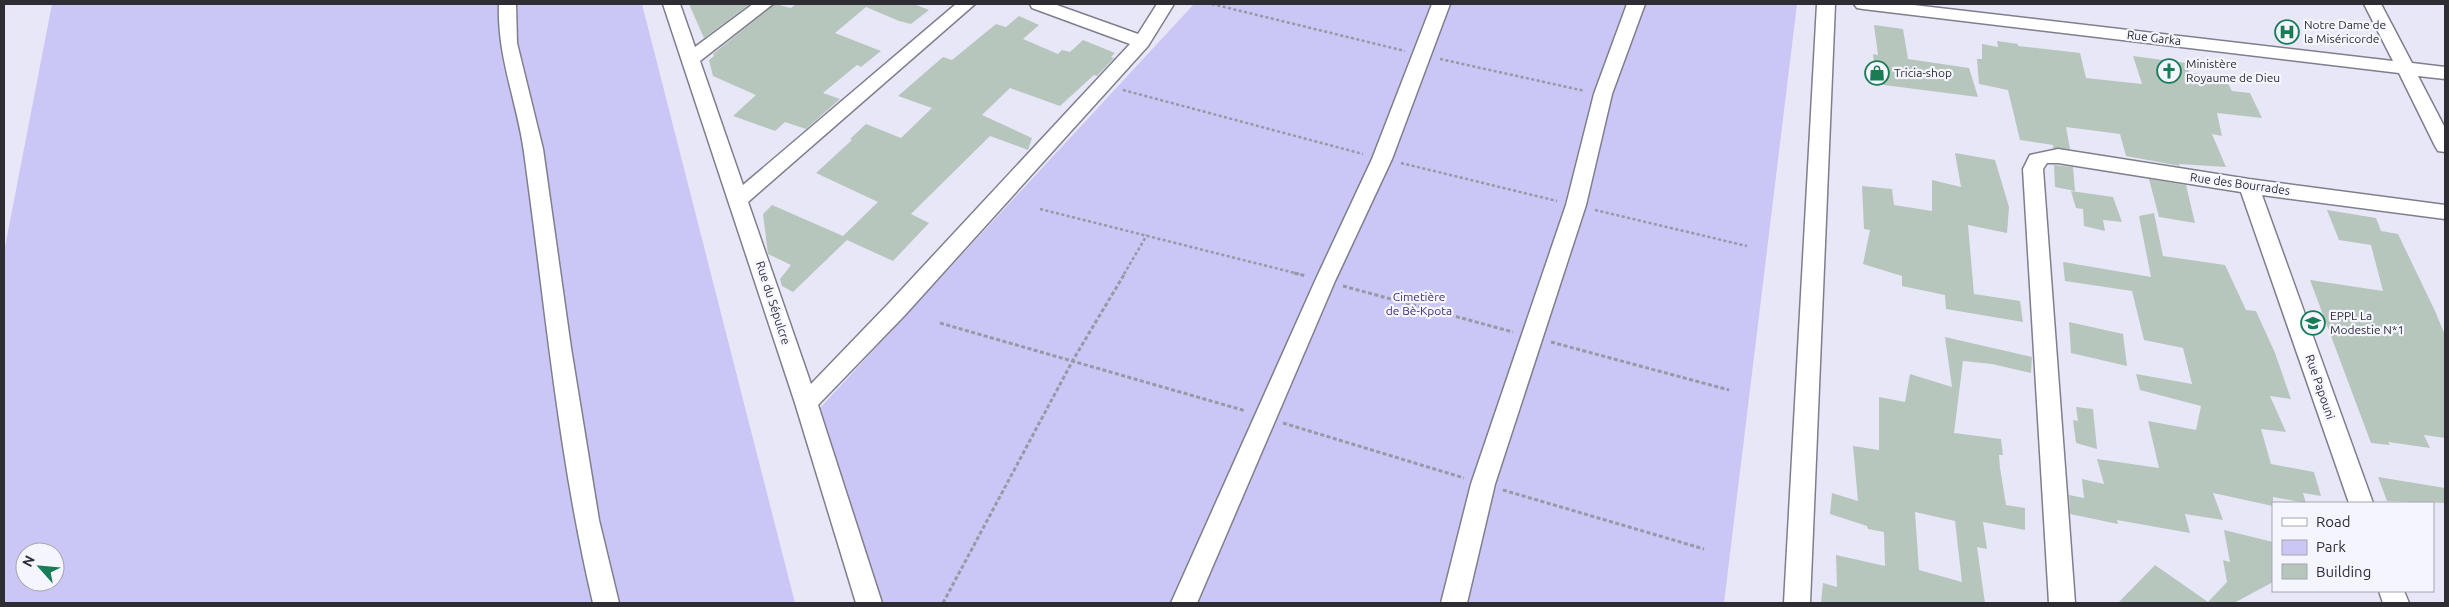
<svg xmlns="http://www.w3.org/2000/svg" width="2449" height="607" font-family="Ubuntu,sans-serif">
<style>
.green{fill:#cac6f5;fill-rule:evenodd}
.building{fill:#b6c6bd;fill-rule:evenodd}
.lines{fill:none;stroke-linecap:round;stroke-linejoin:round}
.minor-casing{stroke:#7f7e8d;stroke-width:3}
.path-far1{stroke:#9998a5;stroke-width:2.5;stroke-dasharray:3 2.5;stroke-linecap:butt}
.path{stroke:#9998a5;stroke-width:3;stroke-dasharray:4 2.5;stroke-linecap:butt}
.minor{fill:#fff;fill-rule:evenodd}
.labels{text-anchor:middle;stroke-width:4.5;stroke-linejoin:round;paint-order:stroke}
.poi-label{font-size:12px;fill:#2e2d34;stroke:#f5f5ff;text-anchor:start}
.street-label{font-size:12px;fill:#2e2d34;stroke:#f5f5ff}
.park-label{font-size:12px;fill:#3f2e7a;stroke:#f5f5ff}
</style>
<rect width="100%" height="100%" fill="#e8e7f7"/>
<path class="green" d="M52 4H642L795 603H4V252ZM25 552H55V582H25Z
M1194 4H1797L1724 603H877L819 409Z"/>
<path class="building" d="M689 4H750L704 38Z
M775 4 791 8 796 4H914L929 10 911 24 899 21 866 7 835 33 881 51 861 67 857 65 823 93 840 99 806 129 785 122 775 131 733 116 756 95 713 76 709 60 714 56 713 54Z
M1019 16 1039 25 1023 39 1058 54 1062 50 1070 52 1083 40 1115 53 1111 57 1114 58 1097 76 1094 75 1060 106 1010 88 982 115 1032 138 1028 150 990 136 911 214 929 223 893 261 847 240 793 292 782 286 780 279 791 265 768 254 763 214 772 205 843 236 878 202 816 173 852 140 850 139 866 124 901 138 932 108 898 96 943 57 952 60 996 24 1006 27Z
M1874 25 1903 29 1908 59 1969 68 1978 97 1876 84 1873 54 1878 55Z
M1997 41 2018 44V46L2080 53 2086 78 2142 84 2133 56 2186 63 2190 73 2224 76 2232 91 2250 93 2262 118 2217 113 2222 136 2212 134 2226 167 2179 164 2180 166 2126 156 2120 134 2066 127 2070 149 2053 148V145L2020 140 2008 90 1979 84 1977 59H1982V44L1998 47Z
M1955 153 1995 160 2009 207 2007 233 1968 225 1974 294 2020 301 2023 322 1946 309 1945 295 1902 286V276L1863 264 1870 230 1864 229 1862 186 1892 189 1894 205 1932 211V180L1961 187Z
M2054 165 2073 167 2075 191 2055 187Z
M2149 179 2186 185 2195 223 2159 217Z
M2071 191 2113 197 2122 222 2103 220 2105 231 2084 226 2083 209 2076 208Z
M2327 210 2376 218 2381 231 2398 234 2435 311 2445 335V438L2424 435 2430 448 2388 442 2390 445 2371 443 2310 280 2383 291 2371 245 2339 240Z
M2154 213 2163 256 2225 265 2246 310 2256 311 2275 353 2291 399 2270 396 2286 432 2261 429 2271 464 2314 472 2321 496 2303 493 2306 503 2273 497V506L2213 493 2223 520 2185 514 2190 533 2117 520 2118 524 2070 514 2069 495 2084 498 2082 479 2104 484 2097 459 2159 468 2148 421 2196 430 2201 406 2140 390 2136 374 2192 384 2183 348 2144 340 2132 291 2065 281 2063 262 2151 277 2139 216Z
M2069 322 2123 334 2127 366 2071 353Z
M1945 337 2032 357 2031 373 1992 364 1963 361 1954 433 2001 439 2003 455H1999L2000 468 2006 505 2025 508V530L1983 522 1987 549 1977 547 1985 603H1821L1823 583 1837 587 1836 555 1885 566 1884 532 1868 529 1867 526 1830 514 1832 493 1858 501 1853 446 1879 450V397L1905 402 1910 374 1952 387ZM1915 512 1955 521 1962 582 1919 570Z
M2076 407 2093 409 2097 449 2076 443 2073 420 2078 421Z
M2378 477 2445 488V503L2387 501Z
M2224 530 2273 542V582L2234 603H2118L2155 565 2208 602 2227 582 2223 560 2230 562Z"/>
<g class="lines">
<g class="minor-casing">
<path id="minor" d="M499 4H516L517 43 543 149 571 348 599 520 619 603H593C558 455 545 303 524 152 517 101 497 57 499 4Z
M663 4H680L695 47 753 4H773L700 61 743 185 956 4H975L748 202 811 384 889 303 1130 44 1032 8 1030 4H1054L1138 34 1157 4H1174L1148 46 905 315 818 405 882 603H856L795 403Z
M1432 4H1450L1392 159 1335 281 1197 603H1171L1315 281 1372 159Z
M1627 4H1645L1612 94 1586 205 1495 484 1467 603H1441L1471 484 1566 205 1594 94Z
M1817 4H1835L1810 603H1784Z
M1854 4H1905L2393 61 2364 4H2381L2412 63 2445 67V79L2418 76 2445 128V152L2438 151 2435 146 2399 73 1863 9 1857 8Z
M2058 149 2249 179 2445 205V219L2262 195 2373 503H2349L2241 192 2058 163H2047L2043 169 2075 603H2049L2023 169 2030 155Z
M2379 591H2404L2409 603H2383Z"/>
</g>
<path class="path-far1" d="M1212 4 1405 51
M1440 59 1585 91
M1123 90 1363 154
M1401 163 1557 201
M1040 209 1299 274
M1595 210 1747 246
M1124 274 1147 235"/>
<path class="path" d="M1294 273 1306 276
M1343 286 1513 332
M940 323 1246 411
M1551 342 1729 390
M1283 423 1464 478
M1503 490 1704 549
M943 603 1073 360 1125 273"/>
<use href="#minor" class="minor"/>
</g>
<defs>
<g id="hospital-ring" transform="scale(1.25)"><circle r="9.5" fill="#f5f5ff" stroke="#187c55" stroke-width="1.5"/><path d="M-5-5h3v3.5h4V-5h3V5h-3V1.5h-4V5h-3Z" fill="#187c55"/></g>
<g id="church-ring" transform="scale(1.25)"><circle r="9.5" fill="#f5f5ff" stroke="#187c55" stroke-width="1.5"/><path d="M-1.2-6h2.4v3.5h3.3v2.4h-3.3V6h-2.4V-.1h-3.3v-2.4h3.3Z" fill="#187c55"/></g>
<g id="shop-ring" transform="scale(1.25)"><circle r="9.5" fill="#f5f5ff" stroke="#187c55" stroke-width="1.5"/><path d="M-5-2.5h2.3a2.7 3.5 0 0 1 5.4 0H5L5.5 6h-11ZM-1.5-2.5h3a1.5 2.3 0 0 0-3 0Z" fill="#187c55"/></g>
<g id="school-ring" transform="scale(1.25)"><circle r="9.5" fill="#f5f5ff" stroke="#187c55" stroke-width="1.5"/><path d="M0-5L7-2L0 1L-7-2ZM-4 1L0 2.5L4 1V4Q0 6-4 4Z" fill="#187c55"/></g>
</defs>
<g fill-rule="evenodd">
<use href="#hospital-ring" x="2287" y="32"/>
<use href="#church-ring" x="2169" y="71"/>
<use href="#shop-ring" x="1877" y="73"/>
<use href="#school-ring" x="2313" y="323"/>
</g>
<g class="labels">
<g class="poi-label">
<text x="2304" y="29">Notre Dame de<tspan x="2304" dy="14">la Miséricorde</tspan></text>
<text x="2186" y="68">Ministère<tspan x="2186" dy="14">Royaume de Dieu</tspan></text>
<text x="1894" y="77">Tricia-shop</text>
<text x="2330" y="320">EPPL La<tspan x="2330" dy="14">Modestie N*1</tspan></text>
</g>
<g class="street-label">
<text transform="translate(2154 38) rotate(7)" y="4">Rue Garka</text>
<text transform="translate(2240 184) rotate(8)" y="4">Rue des Bourrades</text>
<text transform="translate(773 303) rotate(72)" y="4">Rue du Sépulcre</text>
<text transform="translate(2320 387) rotate(71)" y="4">Rue Papouni</text>
</g>
<g class="park-label">
<text x="1419" y="301">Cimetière<tspan x="1419" dy="14">de Bè-Kpota</tspan></text>
</g>
</g>
<rect width="2449" height="607" fill="none" stroke="#2e2d34" stroke-width="10"/>
<rect x="2272" y="502" width="162" height="90" fill="#f5f5ff" stroke="#a5a5ae"/>
<rect x="2282" y="518" width="25" height="8" fill="#ffffff" stroke="#a5a5ae"/>
<text x="2316" y="527" font-size="15" fill="#2e2d34">Road</text>
<rect x="2282" y="540" width="25" height="15" fill="#cac6f5" stroke="#a5a5ae"/>
<text x="2316" y="552" font-size="15" fill="#2e2d34">Park</text>
<rect x="2282" y="564" width="25" height="15" fill="#b6c6bd" stroke="#a5a5ae"/>
<text x="2316" y="577" font-size="15" fill="#2e2d34">Building</text>
<g transform="translate(40 567) rotate(297)"><circle r="24" fill="#f5f5ff" stroke="#a5a5ae"/>
<path d="M0-4L9 19L0 12L-9 19Z" fill="#187c55"/>
<text y="-8" font-size="14" font-weight="bold" text-anchor="middle" fill="#2e2d34">N</text>
</g>
</svg>
